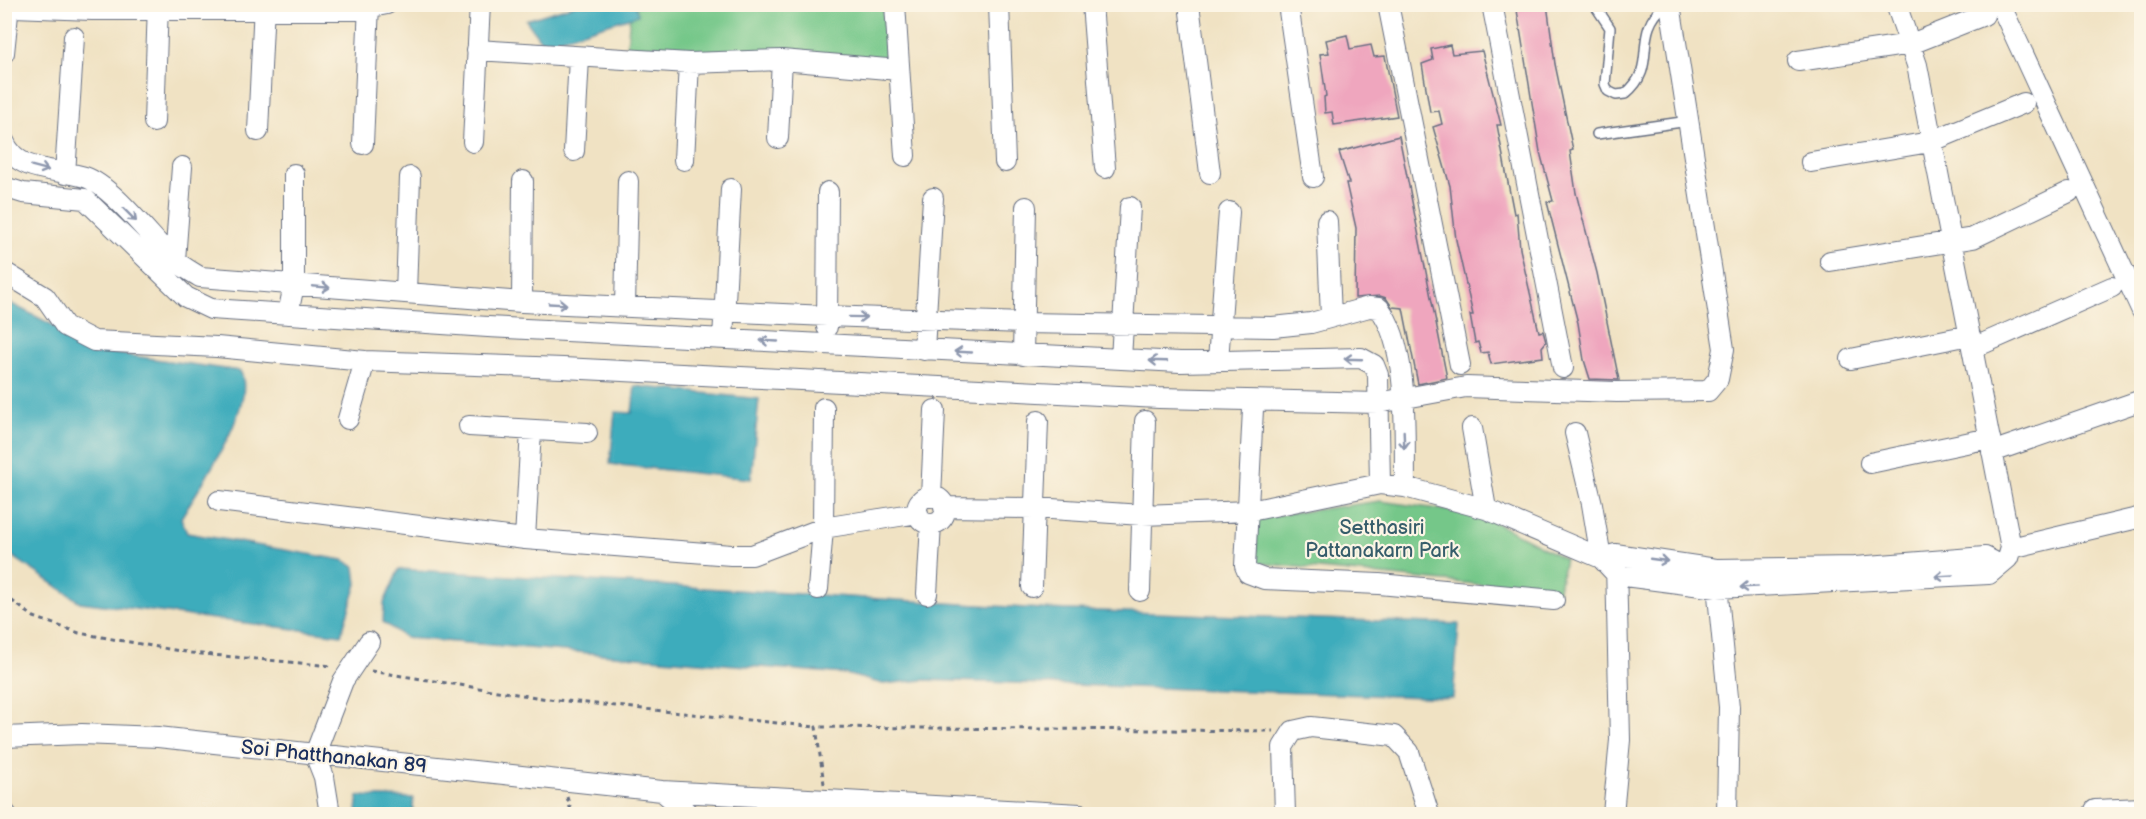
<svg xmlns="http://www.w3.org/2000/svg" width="2146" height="819" font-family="'Balsamiq Sans',sans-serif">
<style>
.green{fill:#75c789;stroke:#487b74;stroke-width:1.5}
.water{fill:#3eacbc;stroke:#2c6e8d;stroke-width:1.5}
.building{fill:#efa6be}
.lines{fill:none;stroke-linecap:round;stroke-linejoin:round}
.lane-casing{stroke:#666e81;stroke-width:12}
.street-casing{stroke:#666e81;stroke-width:22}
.path{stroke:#666e81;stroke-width:3;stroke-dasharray:4.5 4.5;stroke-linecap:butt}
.lane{stroke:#fff;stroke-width:9}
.street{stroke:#fff;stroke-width:20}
.oneway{stroke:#8d97ae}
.labels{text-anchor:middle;stroke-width:4.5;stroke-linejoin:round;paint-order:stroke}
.park-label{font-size:20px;fill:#365d6b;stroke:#fcf5e5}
.street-label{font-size:20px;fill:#1b2f5e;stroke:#fcf5e5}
</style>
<rect width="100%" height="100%" fill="#fcf5e5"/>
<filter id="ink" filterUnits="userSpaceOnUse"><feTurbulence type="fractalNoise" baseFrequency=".0167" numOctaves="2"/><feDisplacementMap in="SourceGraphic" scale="12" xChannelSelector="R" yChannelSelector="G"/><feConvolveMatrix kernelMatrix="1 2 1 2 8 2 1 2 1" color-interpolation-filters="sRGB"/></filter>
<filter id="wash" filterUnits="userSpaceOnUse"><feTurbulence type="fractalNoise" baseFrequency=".008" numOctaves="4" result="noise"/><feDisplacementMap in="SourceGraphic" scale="24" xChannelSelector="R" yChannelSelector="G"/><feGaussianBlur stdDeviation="1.35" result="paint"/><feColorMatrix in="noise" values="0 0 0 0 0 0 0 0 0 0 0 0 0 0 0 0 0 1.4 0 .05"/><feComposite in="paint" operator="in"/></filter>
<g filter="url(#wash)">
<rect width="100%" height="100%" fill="#f0e2c3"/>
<path class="green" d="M631 5H883L886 69 626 55Z
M1380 501 1481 515 1565 559 1558 592 1257 563 1256 518Z"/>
<path class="water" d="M575 5H635L638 15 543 44 526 20Z
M4 300 105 352 240 371C259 402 199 488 181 518L187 533 343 560 355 567 357 584 341 635 80 602 5 551Z
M635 386 759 399 751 479 610 464 615 412 632 413Z
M399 569 1043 609 1459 624 1453 698 923 680 883 684 845 674 406 638 383 622 384 603Z
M358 796 413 798V814H357Z"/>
<g id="blocks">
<path class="building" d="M1516 4H1547L1555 64 1573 150 1570 151 1576 193 1597 273 1619 380 1590 379 1584 360 1578 323 1547 202 1553 201 1540 152Z
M1347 35 1350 49 1371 45 1374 57 1385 56 1397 116 1334 125 1332 112 1325 113 1324 97 1326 96 1320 54 1329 53 1326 40Z
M1450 45 1452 54 1482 51 1501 125H1497L1514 214 1517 213 1520 249 1539 332 1543 331 1546 342 1542 347 1543 357 1491 364 1488 352 1481 353 1478 342 1475 343 1470 315H1473L1456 240 1450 186 1433 127 1442 124 1439 111 1430 112 1422 64 1433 60 1431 49Z
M1399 136 1447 378 1418 384 1403 308 1392 307 1386 298 1380 296 1355 298 1356 228 1346 183H1349L1339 152Z"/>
</g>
</g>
<g filter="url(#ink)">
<use href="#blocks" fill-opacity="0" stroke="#666e81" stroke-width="1.5"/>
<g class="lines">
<g class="lane-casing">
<path id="lane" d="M1594 4 1610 28 1605 84 1608 91 1616 95 1625 94C1661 65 1629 35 1666 4
M1597 134 1689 121"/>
</g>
<g class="street-casing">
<path id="street" d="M895 4 905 156
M999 4 1005 162
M1092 4 1105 168
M1189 4 1210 173
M1288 4 1313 177
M1388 4 1460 365
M1492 4 1563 368
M2000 4 2142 311
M14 7 92 10H357L387 4
M477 50 689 63 782 60 899 70
M4 53 8 14
M1798 61 1911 44 1984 15
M154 122 158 4
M258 131 264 4
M778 138 782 60
M4 141C17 174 57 168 85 177 112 186 151 238 173 259 181 266 192 272 200 277L522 302 827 316 1023 323 1273 327 1311 323 1369 307 1379 308C1410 347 1404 437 1405 487
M473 142 480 4
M363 144 369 4
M574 151 579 58
M684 160 689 63
M1811 162 1930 142 2024 103
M65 174 74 37
M4 187 23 193 85 199 186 297 211 309 488 327 1180 362 1361 358 1374 365 1378 375 1380 484
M1327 221 1331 317
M175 260 182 167
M1830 261 1973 238 2069 192
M4 272 45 297 65 326 94 341 217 347 365 361 563 368 1159 398 1378 403 1466 387 1617 392 1708 391 1718 379 1724 349 1670 4
M406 293 410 177
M522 302 523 181
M625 306 628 181
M288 314 294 285V174
M827 327 828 192
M723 339 731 189
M1973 348 2112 287
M924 350 933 198
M1023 355 1026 207
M1121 359 1130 207
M1851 359 1970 335
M1218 361 1229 212
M1253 409 1245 566 1248 573 1264 579 1379 584 1554 600
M348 419 365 361
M469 426 587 433
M1472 428 1486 509
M1575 433 1592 504 1601 558
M1992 452 2142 400
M1870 463 1990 438
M917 510a14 14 0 1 1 28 0a14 14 0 1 1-28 0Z
M931 497 935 410
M219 501 525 539 731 555H752L823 528 918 513
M944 507 1036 508 1142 515 1250 511 1380 484 1405 487 1486 509 1601 558 1617 575 1717 588 1989 574 2008 558 2011 548 1917 65 1896 4
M525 539 531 430
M2011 548 2142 517
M1601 558 1615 554 1716 569 1855 567 1985 557 1998 564
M1716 575 1729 707 1727 814
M1032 587 1038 421
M818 589 823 528 824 408
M1140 591 1145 421
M927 594 931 524
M4 737 82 734 158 737 662 791 1080 814
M662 791 689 814
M2095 810 2142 808
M4 812 6 814
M330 814 324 777 315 754 343 681 369 642
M1285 814 1283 747 1293 731 1311 727 1394 736 1409 752 1429 814
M1613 814 1620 740 1616 563"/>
</g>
<path class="path" d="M4 595 34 617 79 633 191 653 332 666
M371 671 548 699 816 727
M824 784 816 727 1273 731
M567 797 572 814"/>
<use href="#lane" class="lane"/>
<use href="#street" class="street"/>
</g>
<defs><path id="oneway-shaft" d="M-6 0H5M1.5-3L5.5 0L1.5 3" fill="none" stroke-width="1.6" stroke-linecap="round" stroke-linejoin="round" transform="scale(1.5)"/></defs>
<g class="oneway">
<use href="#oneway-shaft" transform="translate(40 168) rotate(15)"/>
<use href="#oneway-shaft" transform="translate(130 215) rotate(45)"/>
<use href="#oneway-shaft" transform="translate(321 287) rotate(5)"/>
<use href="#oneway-shaft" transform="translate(558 304) rotate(3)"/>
<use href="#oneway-shaft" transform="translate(858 317) rotate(1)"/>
<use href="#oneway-shaft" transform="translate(769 341) rotate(-177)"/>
<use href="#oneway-shaft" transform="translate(963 352) rotate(-177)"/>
<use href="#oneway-shaft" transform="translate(1353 359) rotate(-178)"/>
<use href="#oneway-shaft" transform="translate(1158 361) rotate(-178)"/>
<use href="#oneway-shaft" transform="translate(1404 440) rotate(88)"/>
<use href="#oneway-shaft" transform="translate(1659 560) rotate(8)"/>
<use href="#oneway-shaft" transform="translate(1944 576) rotate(177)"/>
<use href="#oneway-shaft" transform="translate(1749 587) rotate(177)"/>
</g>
</g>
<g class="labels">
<g class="park-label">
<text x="1382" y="534">Setthasiri<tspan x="1382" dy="23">Pattanakarn Park</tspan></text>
</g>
<g class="street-label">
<text transform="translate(334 756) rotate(6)" y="7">Soi Phatthanakan 89</text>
</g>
</g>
<rect width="2146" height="819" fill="none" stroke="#fcf5e5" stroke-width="24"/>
</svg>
